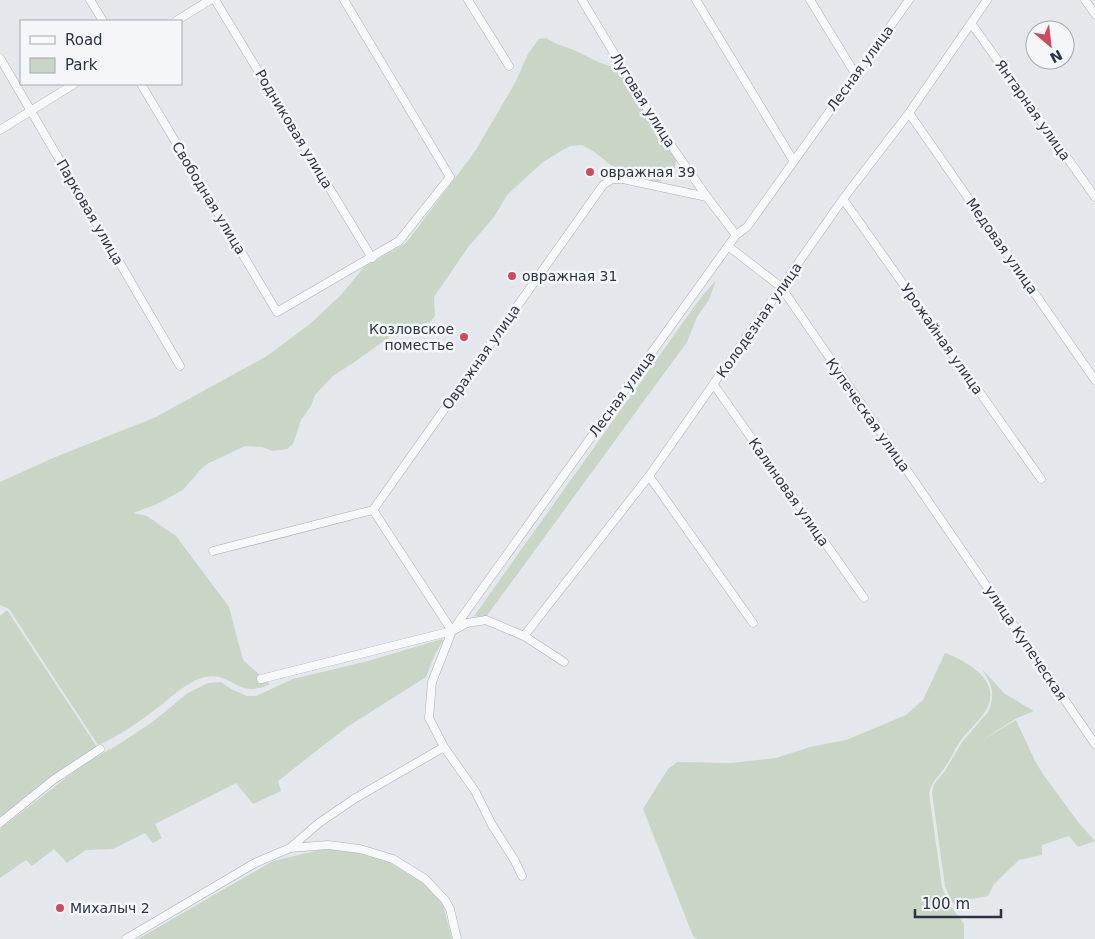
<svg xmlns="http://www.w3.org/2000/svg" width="1095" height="939" font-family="'DejaVu Sans',sans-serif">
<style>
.green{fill:#c9d6c5}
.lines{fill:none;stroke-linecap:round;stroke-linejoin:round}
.minor-casing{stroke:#a9aeb7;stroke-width:9}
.minor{stroke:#f7f8fa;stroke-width:8}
.poi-dot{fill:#d1495b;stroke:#f4f6f9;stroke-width:2}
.labels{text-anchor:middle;stroke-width:5;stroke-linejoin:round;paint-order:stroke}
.street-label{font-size:14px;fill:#2b3445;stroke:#f4f6f9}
.poi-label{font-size:14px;fill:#2b3445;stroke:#f4f6f9;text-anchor:start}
</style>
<rect width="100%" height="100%" fill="#e4e7ec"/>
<path class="green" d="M546 38 557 44 574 50 598 62 618 69 629 81 647 118 665 140 676 158 675 168 665 178 657 183 626 177 593 151 582 145 570 146 563 150 543 162 507 195 494 217 469 246 434 297 435 316 430 322 422 325 412 324 402 328 356 361 333 376 315 395 311 406 301 420 293 444 287 449 273 451 262 447 245 446 207 464 200 470 183 490 155 505 133 513 147 516 176 536 229 607 243 660 270 684C238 700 232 671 205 677 187 681 171 698 157 708 139 722 119 736 98 745L9 609 0 605V482L53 458 156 417 267 356 310 324 342 294 364 267 406 243 474 153 515 83 528 54 539 39Z
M716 280 709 300 697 317 687 342 486 617 474 616 699 300Z
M7 610 99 750 0 820V616Z
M442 639 443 641 435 654 426 677 347 727 278 781 281 791 253 804 236 783 155 824 162 838 153 843 145 833 113 849 86 850 67 863 54 849 32 866 26 860 0 878V829L85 763 116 746 151 723 188 693 208 683 221 682 233 690 247 696H256L293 679 368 661Z
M945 653C967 661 1003 681 986 710 979 721 969 730 961 740 954 750 950 761 943 770 936 780 933 780 929 793L942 887 949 904 964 924V939H697L693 936 643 809 668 769 677 762 731 763 776 758 810 747 846 740 906 715 923 700Z
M982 669 1005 694 1034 711 1015 719 981 741 950 767 981 741 1016 720 1035 761 1043 774 1078 822 1095 841 1078 847 1069 836 1042 845V855L1019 860 994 884 988 896 966 900 957 905 952 902 945 886 932 793 934 784 945 771 962 742 988 712C996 694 992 685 982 669Z
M328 848 358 853 392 863 422 881 442 901 452 939H138L273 861Z"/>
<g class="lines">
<g class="minor-casing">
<path id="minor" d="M90 0 103 21
M215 0 372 258
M468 0 509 66
M582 0 657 125 707 197
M696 0 793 160
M810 0 856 75
M1085 0 1095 14
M176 21 210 0
M971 23 1095 197
M0 58 180 366
M141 84 277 312 399 241 450 177 344 0
M909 113 1095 380
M0 130 74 84
M843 199 1041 479
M728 246 781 287 1095 744
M714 385 864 598
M649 476 753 623
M213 551 373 510
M452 631 373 510 603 185 612 179H623L707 197 736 235
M524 636 649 476 843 199 909 113 987 0
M261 679 452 631 467 623 486 620 524 636 564 662
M0 823 53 780 100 749
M290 848 319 823 354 799 444 747
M522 876 515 861 492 825 475 791 444 747 429 718 432 682 452 631 736 235 747 227 909 0
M126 939 255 863 290 848 328 845 360 849 393 859 425 879 445 900 450 909 457 939"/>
</g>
<use href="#minor" class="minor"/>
</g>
<g class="poi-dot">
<circle cx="590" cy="172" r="5"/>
<circle cx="512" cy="276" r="5"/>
<circle cx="464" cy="337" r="5"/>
<circle cx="60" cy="908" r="5"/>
</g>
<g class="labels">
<g class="street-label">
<text transform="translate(860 68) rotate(-54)" y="5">Лесная улица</text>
<text transform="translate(643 100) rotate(58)" y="5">Луговая улица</text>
<text transform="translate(1033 110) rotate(55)" y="5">Янтарная улица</text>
<text transform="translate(294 129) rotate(59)" y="5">Родниковая улица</text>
<text transform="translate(209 198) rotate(59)" y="5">Свободная улица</text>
<text transform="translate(90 212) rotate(60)" y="5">Парковая улица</text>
<text transform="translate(1002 246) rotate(55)" y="5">Медовая улица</text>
<text transform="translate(759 320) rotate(-55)" y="5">Колодезная улица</text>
<text transform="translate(942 339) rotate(55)" y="5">Урожайная улица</text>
<text transform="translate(481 357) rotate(-55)" y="5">Овражная улица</text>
<text transform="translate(622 394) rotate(-54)" y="5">Лесная улица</text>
<text transform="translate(868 415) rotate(55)" y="5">Купеческая улица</text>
<text transform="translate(789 492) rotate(55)" y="5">Калиновая улица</text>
<text transform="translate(1026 643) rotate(56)" y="5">улица Купеческая</text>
</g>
<g class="poi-label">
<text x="600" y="177">овражная 39</text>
<text x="522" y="281">овражная 31</text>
<text x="454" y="334" text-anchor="end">Козловское<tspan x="454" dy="16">поместье</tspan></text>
<text x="70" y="913">Михалыч 2</text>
</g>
</g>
<rect x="20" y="20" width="162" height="65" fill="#f4f6f9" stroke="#a4a8b1"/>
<rect x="30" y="36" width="25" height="8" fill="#f7f8fa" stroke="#a4a8b1"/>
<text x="65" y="45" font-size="15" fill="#2b3445">Road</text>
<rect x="30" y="58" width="25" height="15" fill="#c9d6c5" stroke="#a4a8b1"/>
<text x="65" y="70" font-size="15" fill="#2b3445">Park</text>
<g transform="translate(1050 45) rotate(152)"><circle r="24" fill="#f4f6f9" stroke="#a4a8b1"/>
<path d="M0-4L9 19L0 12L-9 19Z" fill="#d1495b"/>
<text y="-8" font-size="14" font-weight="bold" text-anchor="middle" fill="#2b3445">N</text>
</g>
<path d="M915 909v8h86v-8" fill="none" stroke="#2b3445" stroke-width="2.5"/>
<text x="922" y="909" font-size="15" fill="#2b3445" stroke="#f4f6f9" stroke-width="4" paint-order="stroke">100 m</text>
</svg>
